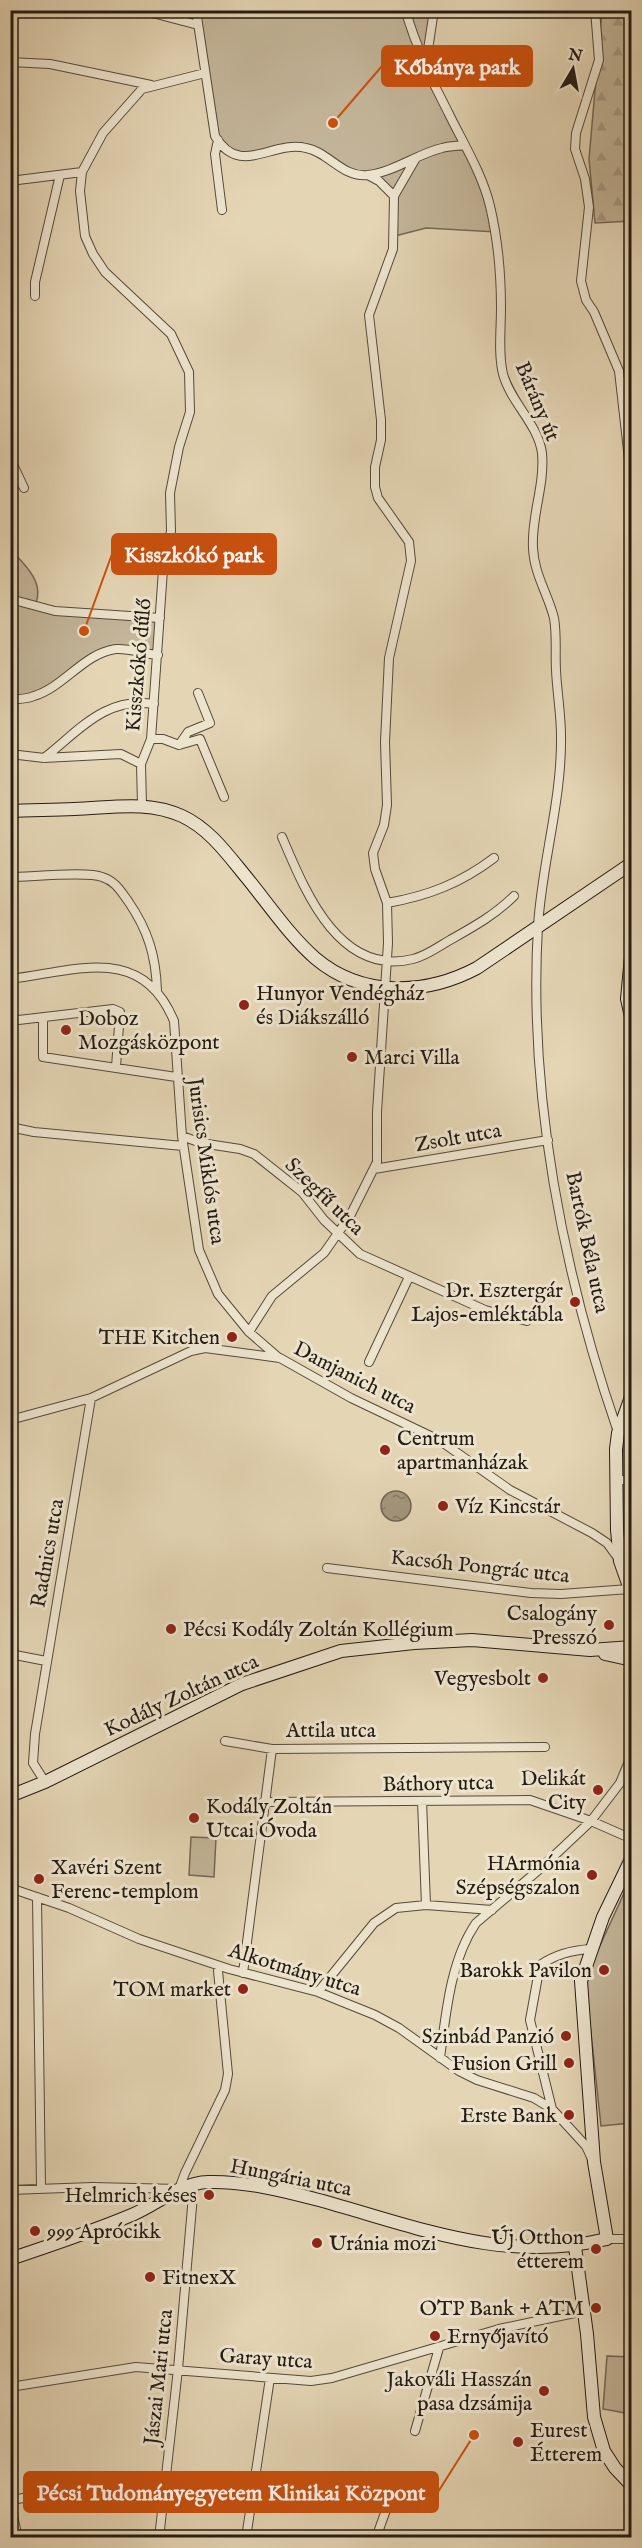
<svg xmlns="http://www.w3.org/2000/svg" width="642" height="2548" font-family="'IM FELL English',serif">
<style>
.forest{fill:url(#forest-firs);stroke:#746856;stroke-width:1.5}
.park{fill:#c3b599;stroke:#746856;stroke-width:1.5}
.water{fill:url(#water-ripples);stroke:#706553;stroke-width:1.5}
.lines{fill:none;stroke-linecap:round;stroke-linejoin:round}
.street-casing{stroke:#544a3b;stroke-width:10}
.secondary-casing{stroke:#241b13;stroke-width:14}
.street{stroke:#ede4ce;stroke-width:8}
.secondary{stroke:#ede4ce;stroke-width:12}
.poi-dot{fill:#8f2418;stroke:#ede4ce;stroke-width:2}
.labels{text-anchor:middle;stroke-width:6;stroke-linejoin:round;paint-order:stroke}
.street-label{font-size:21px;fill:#241b13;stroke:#ede4ce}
.poi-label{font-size:21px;fill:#241b13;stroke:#ede4ce;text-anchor:end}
.leader{fill:none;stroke:#cb500d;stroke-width:2}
.callout-dot{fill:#cb500d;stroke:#ede4ce;stroke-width:2}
.callout{fill:#cb500d;stroke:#cb500d;stroke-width:2}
.callout-label{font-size:22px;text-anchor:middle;font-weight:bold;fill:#fff}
</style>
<defs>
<pattern id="forest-firs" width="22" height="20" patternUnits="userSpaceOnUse" patternTransform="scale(1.5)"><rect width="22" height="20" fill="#c3b599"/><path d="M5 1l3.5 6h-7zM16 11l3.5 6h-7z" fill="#a79b83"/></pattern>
<pattern id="water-ripples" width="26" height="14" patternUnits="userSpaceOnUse" patternTransform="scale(1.5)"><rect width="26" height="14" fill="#a3967d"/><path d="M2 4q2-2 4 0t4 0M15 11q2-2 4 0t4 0" fill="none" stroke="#857a65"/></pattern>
</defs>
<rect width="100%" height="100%" fill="#e4d5b4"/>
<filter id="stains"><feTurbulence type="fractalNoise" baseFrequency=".00333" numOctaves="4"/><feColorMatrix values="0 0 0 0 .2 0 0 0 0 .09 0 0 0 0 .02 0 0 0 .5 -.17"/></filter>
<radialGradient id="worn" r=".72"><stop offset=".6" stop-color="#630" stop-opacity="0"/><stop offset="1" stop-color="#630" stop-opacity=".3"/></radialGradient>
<path class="forest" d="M602 11H631V221L595 223 589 159Z"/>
<path class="park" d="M196 11H434L426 64 465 145 496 232 426 228 395 236 394 197 379 181 345 171 305 147 234 155 215 136Z
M10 549C24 564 44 581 36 603L55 608 158 615 156 653 115 647 45 689 30 694 11 697Z
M191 1837 216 1838 214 1877 189 1875Z
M631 1878V2123L601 2126 586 1987 592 1963Z
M607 2356 631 2357V2414L603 2409Z"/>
<path class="water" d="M381 1506a15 15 0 1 1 30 0a15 15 0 1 1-30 0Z"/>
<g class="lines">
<g class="street-casing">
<path id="street" d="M141 10 198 25
M196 10 215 136C240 178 271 140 306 148 329 152 342 178 368 175 394 172 417 154 442 148 449 146 458 146 465 145
M405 10C416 45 431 80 448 112 463 143 482 173 490 206 498 240 501 273 501 308 501 329 498 354 503 374 511 403 538 424 542 453 545 486 531 516 533 548 534 574 548 594 554 618 557 635 555 654 556 670 557 692 561 714 561 736 562 800 542 862 538 926 528 1095 563 1273 618 1432
M595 10 599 60 576 133 575 149 585 179 589 207 581 281 586 300 594 312 619 371 632 486
M10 62 50 64 151 85
M426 63 434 10
M218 140 215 154 222 210
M368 175 379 181 394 196
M10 181 82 172
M35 296V282L60 175
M10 458 24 488
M10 599 55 611 160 618
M10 700C18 699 27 699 34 696 64 687 84 653 116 649 130 648 143 654 158 655
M151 739H163L179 745 200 739 224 797
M179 745 188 732 210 723 198 693
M10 754 44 758 121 754 141 764
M44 758C80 730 104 697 154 704
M142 805 141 764 151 739 163 570 171 531 170 493 179 447 190 412 189 372 171 334 105 272 93 254 85 236 80 191 82 172 103 133 142 89 205 73
M282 837C305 891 339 977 413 959 426 956 438 947 450 940 473 927 495 915 514 896
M10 877C30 877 88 871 102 877 115 881 120 890 128 901 148 930 156 956 157 991
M387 903C428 896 461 883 494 858
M10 979C76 971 142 943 174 1021L182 1136 199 1250 218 1294 249 1332 279 1358
M43 1018V1057L176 1077
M10 1021 113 1009 120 1012 116 1067
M10 1127 34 1132 183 1146
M182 1136 201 1143 240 1149 254 1154 302 1192 324 1220 360 1254 485 1310 527 1321
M374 1169 548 1140
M249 1332 272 1296 324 1253 350 1216 377 1162V1112L388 943 387 903 375 869 373 853 384 825 387 805 385 742 389 658 411 561 409 542 378 498 375 487V467L381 440V420L369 315 393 249 394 196 416 158
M369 1362 409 1277
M10 1420 91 1398 191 1351 205 1348 280 1358 351 1398 439 1440 510 1490 592 1533 607 1543 618 1558
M616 1480H632
M327 1568 531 1593 561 1594 629 1589
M10 1654 46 1661
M225 1741 272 1749 545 1747
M45 1782 33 1763 35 1734 91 1398
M422 1801 426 1905
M263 1802 530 1800 591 1821 632 1839
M10 1888 69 1908 139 1939 229 1969 318 1992 375 2015 399 2028 459 2071 477 2080 534 2098 552 2109 586 2146 591 2157
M37 1897 41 2188
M243 1973 272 1749
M318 1992 374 1923 396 1908 426 1905 492 1910
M440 2058C446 2014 450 1961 476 1923L541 1868 591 1821 620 1783 632 1754
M552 2109 530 2020 540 1965C556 1954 572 1950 591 1949
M10 2190 92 2187 179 2189 185 2173 225 2090 228 2074 218 1971 220 1966
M607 2239H632
M10 2387 136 2367 311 2381 332 2378 499 2329 584 2311
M415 2431 439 2348
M10 2500 131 2482 253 2496
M10 2502 18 2538
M159 2538 178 2369 194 2184
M246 2538 270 2378
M376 2538 386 2510"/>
</g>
<g class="secondary-casing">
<path id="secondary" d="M10 811C32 810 53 810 74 809 111 808 147 800 182 816 210 829 228 855 247 878 269 905 289 935 315 958 362 998 426 995 477 968L632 863
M632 946 627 999 632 1021
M632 1394 618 1433 616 1449 617 1530 620 1561 632 1595
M605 1654 632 1660
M10 1796 45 1782 242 1684 341 1651 414 1643 472 1640 590 1650 632 1647
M575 2247 587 2334 594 2417 604 2451 615 2468 632 2486
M10 2259C52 2245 94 2231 134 2214 159 2203 180 2183 208 2182 244 2181 281 2190 315 2199 416 2226 501 2264 607 2239L594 2162 581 1981 603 1917 632 1857"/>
</g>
<use href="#street" class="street"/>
<use href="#secondary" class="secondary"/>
</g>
<g class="poi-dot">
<circle cx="244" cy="1005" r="6"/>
<circle cx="66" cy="1030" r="6"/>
<circle cx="352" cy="1057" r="6"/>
<circle cx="575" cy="1302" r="6"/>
<circle cx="232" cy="1337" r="6"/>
<circle cx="385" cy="1450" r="6"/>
<circle cx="443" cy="1506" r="6"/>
<circle cx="609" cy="1625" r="6"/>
<circle cx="171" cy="1629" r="6"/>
<circle cx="543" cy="1678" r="6"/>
<circle cx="598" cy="1790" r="6"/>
<circle cx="194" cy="1818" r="6"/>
<circle cx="592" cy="1875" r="6"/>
<circle cx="39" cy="1879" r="6"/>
<circle cx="604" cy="1970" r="6"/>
<circle cx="243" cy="1989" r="6"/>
<circle cx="566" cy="2036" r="6"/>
<circle cx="569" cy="2063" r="6"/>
<circle cx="569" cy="2115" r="6"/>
<circle cx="209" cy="2195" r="6"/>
<circle cx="35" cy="2231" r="6"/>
<circle cx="317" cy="2243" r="6"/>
<circle cx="596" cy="2249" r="6"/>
<circle cx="150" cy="2277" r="6"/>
<circle cx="596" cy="2308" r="6"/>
<circle cx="435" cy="2336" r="6"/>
<circle cx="544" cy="2391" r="6"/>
<circle cx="518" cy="2442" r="6"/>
</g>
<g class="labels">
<g class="street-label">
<text transform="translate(538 401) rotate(67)" y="7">Bárány út</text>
<text transform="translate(138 665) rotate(-85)" y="7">Kisszkókó dűlő</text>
<text transform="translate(458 1137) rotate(-10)" y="7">Zsolt utca</text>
<text transform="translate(207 1161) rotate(82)" y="7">Jurisics Miklós utca</text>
<text transform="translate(325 1196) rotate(44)" y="7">Szegfű utca</text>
<text transform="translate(588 1242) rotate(78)" y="7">Bartók Béla utca</text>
<text transform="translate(355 1377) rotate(27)" y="7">Damjanich utca</text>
<text transform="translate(47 1553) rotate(-80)" y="7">Radnics utca</text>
<text transform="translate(480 1566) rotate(6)" y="7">Kacsóh Pongrác utca</text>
<text transform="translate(181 1695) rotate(-25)" y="7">Kodály Zoltán utca</text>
<text x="331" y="1737">Attila utca</text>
<text transform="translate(438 1783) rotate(-1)" y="7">Báthory utca</text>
<text transform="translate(295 1969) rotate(17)" y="7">Alkotmány utca</text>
<text transform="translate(291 2177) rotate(11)" y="7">Hungária utca</text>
<text transform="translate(266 2358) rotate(4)" y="7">Garay utca</text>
<text transform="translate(158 2377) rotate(-84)" y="7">Jászai Mari utca</text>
</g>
<g class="poi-label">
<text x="256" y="1000" text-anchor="start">Hunyor Vendégház<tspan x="256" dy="24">és Diákszálló</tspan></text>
<text x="78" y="1025" text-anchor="start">Doboz<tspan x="78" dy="24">Mozgásközpont</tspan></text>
<text x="364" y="1064" text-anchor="start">Marci Villa</text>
<text x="563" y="1297">Dr. Esztergár<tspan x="563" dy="24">Lajos-emléktábla</tspan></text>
<text x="220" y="1344">THE Kitchen</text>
<text x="397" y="1445" text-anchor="start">Centrum<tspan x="397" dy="24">apartmanházak</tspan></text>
<text x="455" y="1513" text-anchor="start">Víz Kincstár</text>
<text x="597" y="1620">Csalogány<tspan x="597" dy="24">Presszó</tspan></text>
<text x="183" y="1636" text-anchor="start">Pécsi Kodály Zoltán Kollégium</text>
<text x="531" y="1685">Vegyesbolt</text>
<text x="586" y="1785">Delikát<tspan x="586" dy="24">City</tspan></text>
<text x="206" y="1813" text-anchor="start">Kodály Zoltán<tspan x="206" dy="24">Utcai Óvoda</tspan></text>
<text x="580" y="1870">HArmónia<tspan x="580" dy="24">Szépségszalon</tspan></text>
<text x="51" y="1874" text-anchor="start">Xavéri Szent<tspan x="51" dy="24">Ferenc-templom</tspan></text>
<text x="592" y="1977">Barokk Pavilon</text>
<text x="231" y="1996">TOM market</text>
<text x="554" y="2043">Szinbád Panzió</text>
<text x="557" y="2070">Fusion Grill</text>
<text x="557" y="2122">Erste Bank</text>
<text x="197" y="2202">Helmrich késes</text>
<text x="47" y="2238" text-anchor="start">999 Aprócikk</text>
<text x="584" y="2244">Új Otthon<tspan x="584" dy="24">étterem</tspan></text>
<text x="329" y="2250" text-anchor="start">Uránia mozi</text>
<text x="162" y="2284" text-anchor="start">FitnexX</text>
<text x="584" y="2315">OTP Bank + ATM</text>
<text x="447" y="2343" text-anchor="start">Ernyőjavító</text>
<text x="532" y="2386">Jakováli Hasszán<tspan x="532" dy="24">pasa dzsámija</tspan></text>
<text x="530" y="2437" text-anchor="start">Eurest<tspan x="530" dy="24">Étterem</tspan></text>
</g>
</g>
<path class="leader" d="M333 123L382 66M84 631L112 554M474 2435L438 2492"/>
<g class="callout-dot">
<circle cx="333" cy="123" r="6"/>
<circle cx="84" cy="631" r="6"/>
<circle cx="474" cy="2435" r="6"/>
</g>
<g class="callout">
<rect x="382" y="46" width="150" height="40" rx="6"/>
<rect x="112" y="534" width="164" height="40" rx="6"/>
<rect x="24" y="2472" width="414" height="40" rx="6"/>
</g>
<g class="callout-label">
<text x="457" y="74">Kőbánya park</text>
<text x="194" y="562">Kisszkókó park</text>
<text x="231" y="2500">Pécsi Tudományegyetem Klinikai Központ</text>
</g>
<rect width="642" height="2548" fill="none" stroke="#e4d5b4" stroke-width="36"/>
<rect x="12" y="12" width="618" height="2524" fill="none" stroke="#241b13" stroke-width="3"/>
<rect x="18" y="18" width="606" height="2512" fill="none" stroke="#241b13" stroke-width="1.5"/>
<g transform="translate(573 69) rotate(10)" stroke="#ede4ce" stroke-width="4.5" paint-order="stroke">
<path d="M0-4.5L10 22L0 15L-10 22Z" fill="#241b13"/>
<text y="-9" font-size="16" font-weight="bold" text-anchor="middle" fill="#241b13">N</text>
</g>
<rect width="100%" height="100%" filter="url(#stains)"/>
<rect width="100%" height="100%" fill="url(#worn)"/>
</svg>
